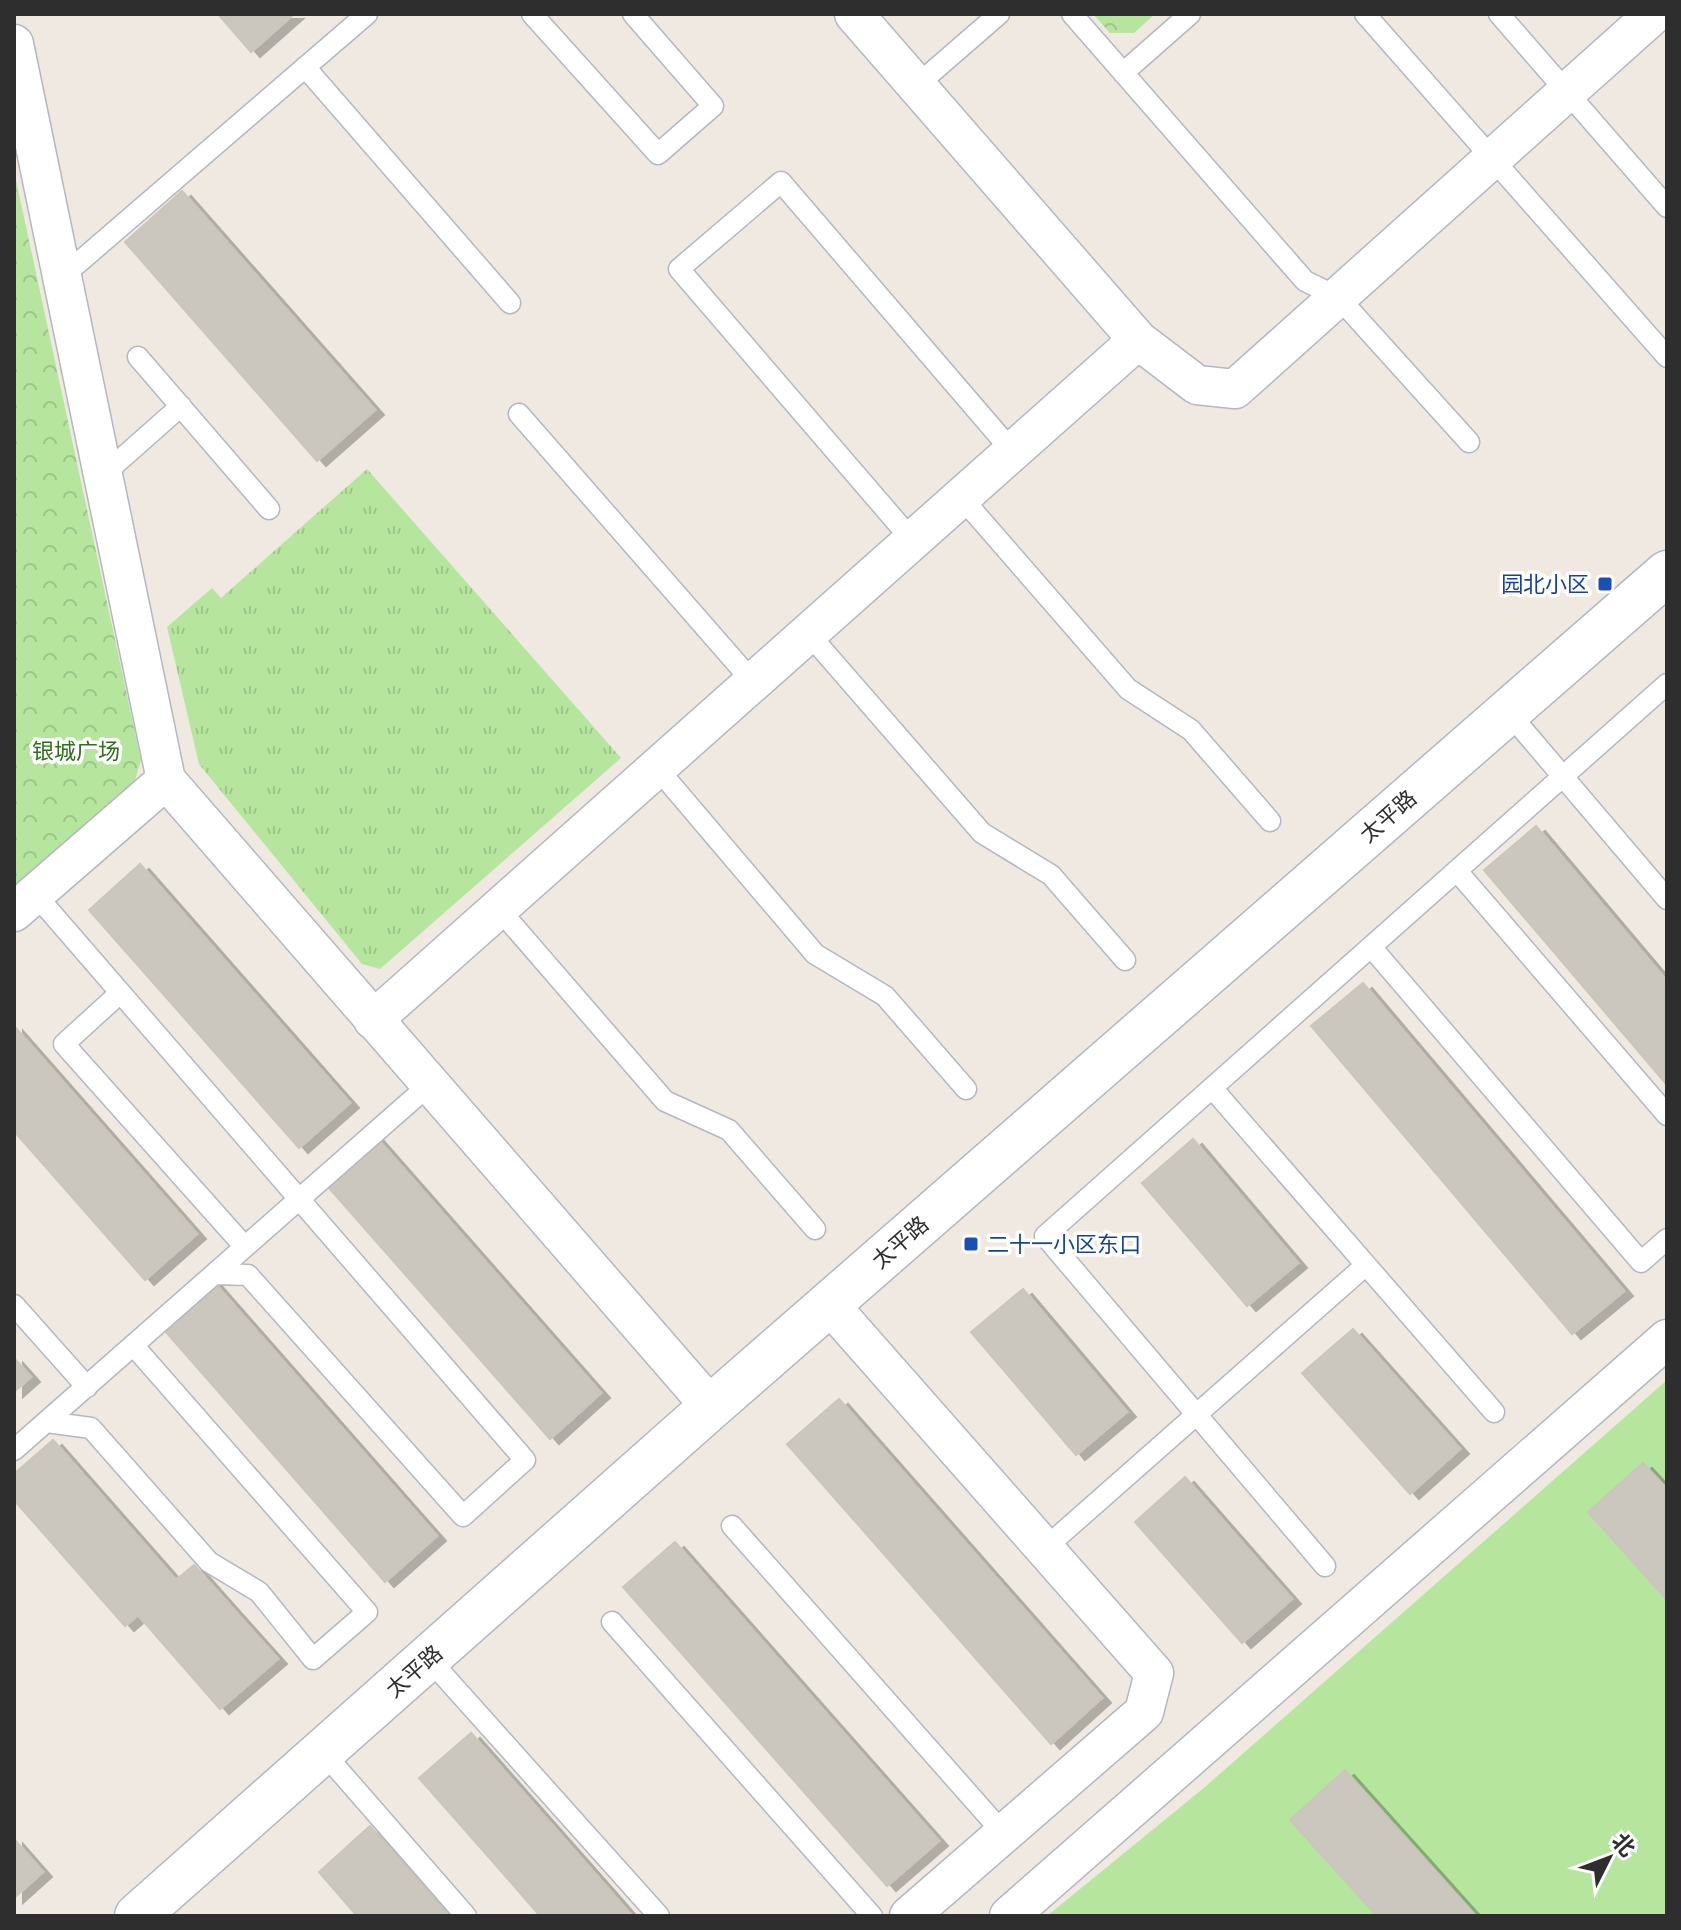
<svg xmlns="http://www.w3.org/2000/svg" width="1681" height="1930" font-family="Signika,'Noto Sans SC',sans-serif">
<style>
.grass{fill:url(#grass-tufts)}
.park{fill:url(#park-crowns)}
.garden{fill:#b6e59e}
.building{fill:#cbc7bf;stroke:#cbc5ba;stroke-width:2;filter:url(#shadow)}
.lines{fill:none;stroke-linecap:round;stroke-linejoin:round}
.lane-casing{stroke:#b4b7c1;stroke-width:23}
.street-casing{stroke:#b4b7c1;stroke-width:41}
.secondary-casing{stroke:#b4b7c1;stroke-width:47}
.lane{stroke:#fff;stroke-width:20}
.street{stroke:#fff;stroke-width:38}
.secondary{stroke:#fff;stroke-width:44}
.transit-dot{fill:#1a4fb4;stroke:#fff;stroke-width:3}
.labels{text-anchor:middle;stroke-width:7;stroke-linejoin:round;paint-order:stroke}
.transit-label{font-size:22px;fill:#164399;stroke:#fff;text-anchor:end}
.park-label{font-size:22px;fill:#2c6e1b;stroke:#fff}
.street-label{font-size:22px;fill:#2e2e2e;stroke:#fff}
</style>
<defs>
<pattern id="grass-tufts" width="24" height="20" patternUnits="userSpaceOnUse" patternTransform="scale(2)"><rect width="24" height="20" fill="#b6e59e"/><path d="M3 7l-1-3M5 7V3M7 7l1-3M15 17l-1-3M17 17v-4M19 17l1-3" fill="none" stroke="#9dc588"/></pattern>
<pattern id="park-crowns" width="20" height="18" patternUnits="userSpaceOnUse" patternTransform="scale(2)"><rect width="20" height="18" fill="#b6e59e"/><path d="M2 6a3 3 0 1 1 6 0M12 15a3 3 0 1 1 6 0" fill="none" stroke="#9dc588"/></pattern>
<filter id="shadow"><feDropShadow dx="9" dy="5" stdDeviation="0" flood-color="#0004"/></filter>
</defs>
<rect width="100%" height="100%" fill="#efe9e1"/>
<path class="grass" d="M367 469 621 758 380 969 362 964 199 764 167 627 212 588 221 598Z"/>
<path class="park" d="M1093 14H1155L1134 33H1110Z
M14 171 141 760 134 784 14 890Z"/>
<path class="garden" d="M1667 1380V1916H1047L1205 1787Z"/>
<path class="building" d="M218 14H294L251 52Z
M182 191 375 410 317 461 125 242Z
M1536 826 1667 981V1085L1484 870Z
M140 864 350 1103 299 1148 89 910Z
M1363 983 1624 1291 1572 1334 1311 1026Z
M14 1026 197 1234 145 1280 14 1131Z
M374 1135 601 1393 550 1439 322 1180Z
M1193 1139 1298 1263 1247 1306 1142 1183Z
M211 1279 437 1536 385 1582 159 1324Z
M1023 1289 1127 1412 1076 1455 971 1332Z
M1353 1329 1460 1449 1410 1494 1302 1373Z
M14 1358 31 1377 14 1392Z
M839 1399 1102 1698 1051 1744 787 1444Z
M53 1440 176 1580 194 1565 278 1659 220 1709 138 1615 125 1626 14 1500V1474Z
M1643 1463 1667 1489V1600L1588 1512Z
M1185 1477 1292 1599 1242 1643 1135 1522Z
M675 1542 939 1841 887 1886 623 1587Z
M471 1733 537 1808 486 1854 419 1778Z
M1345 1770 1476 1916H1377L1290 1820Z
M537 1808 605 1885 570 1916H540L486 1854Z
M370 1826 437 1902 421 1916H357L319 1872Z
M14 1839 43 1872 14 1898Z
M605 1885 632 1916H570Z
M437 1902 449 1916H421Z"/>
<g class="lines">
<g class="lane-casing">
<path id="lane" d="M532 14 658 154 713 106 633 14
M1072 14 1305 281 1338 297 1469 442
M1365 14 1667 357
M1499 14 1667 207
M305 67 510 303
M1123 73 1190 14
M916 86 999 14
M63 276 367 14
M138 357 269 509
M519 414 753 682
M103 475 181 406
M961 497 1128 689 1191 730 1270 821
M912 540 679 269 781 182 1012 451
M808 633 982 833 1051 875 1125 960
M1508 712 1667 899
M657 768 815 954 885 996 966 1089
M1457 871 1667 1115
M35 894 525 1460 463 1516 248 1275 214 1274
M498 908 665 1101 729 1130 815 1229
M1372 948 1641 1262 1667 1239
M120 993 64 1044 245 1247
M1212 1088 1494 1412
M14 1305 87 1387
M47 1422 91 1428 209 1562 259 1592 313 1659 367 1612 133 1345
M14 1450 429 1085
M732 1526 1004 1834
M1044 1549 1366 1265
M1325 1566 1045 1236 1667 684
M612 1622 872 1916
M428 1658 659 1916
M322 1751 466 1916"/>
</g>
<g class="street-casing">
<path id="street" d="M14 44 166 780 711 1407
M1138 340 1197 385 1235 389 1654 14
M14 912 166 780
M373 1020 1138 340 854 14
M829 1304 1154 1673 1144 1712 909 1916
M1009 1916 1667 1339"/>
</g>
<g class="secondary-casing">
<path id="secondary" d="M137 1916 711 1407 1667 573"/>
</g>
<use href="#lane" class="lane"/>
<use href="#street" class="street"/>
<use href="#secondary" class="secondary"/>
</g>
<g class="transit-dot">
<rect x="1597" y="576" width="16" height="16" rx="4"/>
<rect x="963" y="1236" width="16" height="16" rx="4"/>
</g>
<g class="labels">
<g class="transit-label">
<text x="1589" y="592">园北小区</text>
<text x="987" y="1252" text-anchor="start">二十一小区东口</text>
</g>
<g class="park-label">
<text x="76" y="759">银城广场</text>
</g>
<g class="street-label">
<text transform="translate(1388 816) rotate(-41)" y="8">太平路</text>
<text transform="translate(900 1242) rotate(-41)" y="8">太平路</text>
<text transform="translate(414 1671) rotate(-41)" y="8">太平路</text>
</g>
</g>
<rect width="1681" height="1930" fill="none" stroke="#2e2e2e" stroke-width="32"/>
<g transform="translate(1609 1858) rotate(48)" stroke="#ffffff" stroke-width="6" paint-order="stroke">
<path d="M0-6L14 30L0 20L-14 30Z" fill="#2e2e2e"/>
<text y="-12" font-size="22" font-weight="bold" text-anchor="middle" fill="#2e2e2e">北</text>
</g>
</svg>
